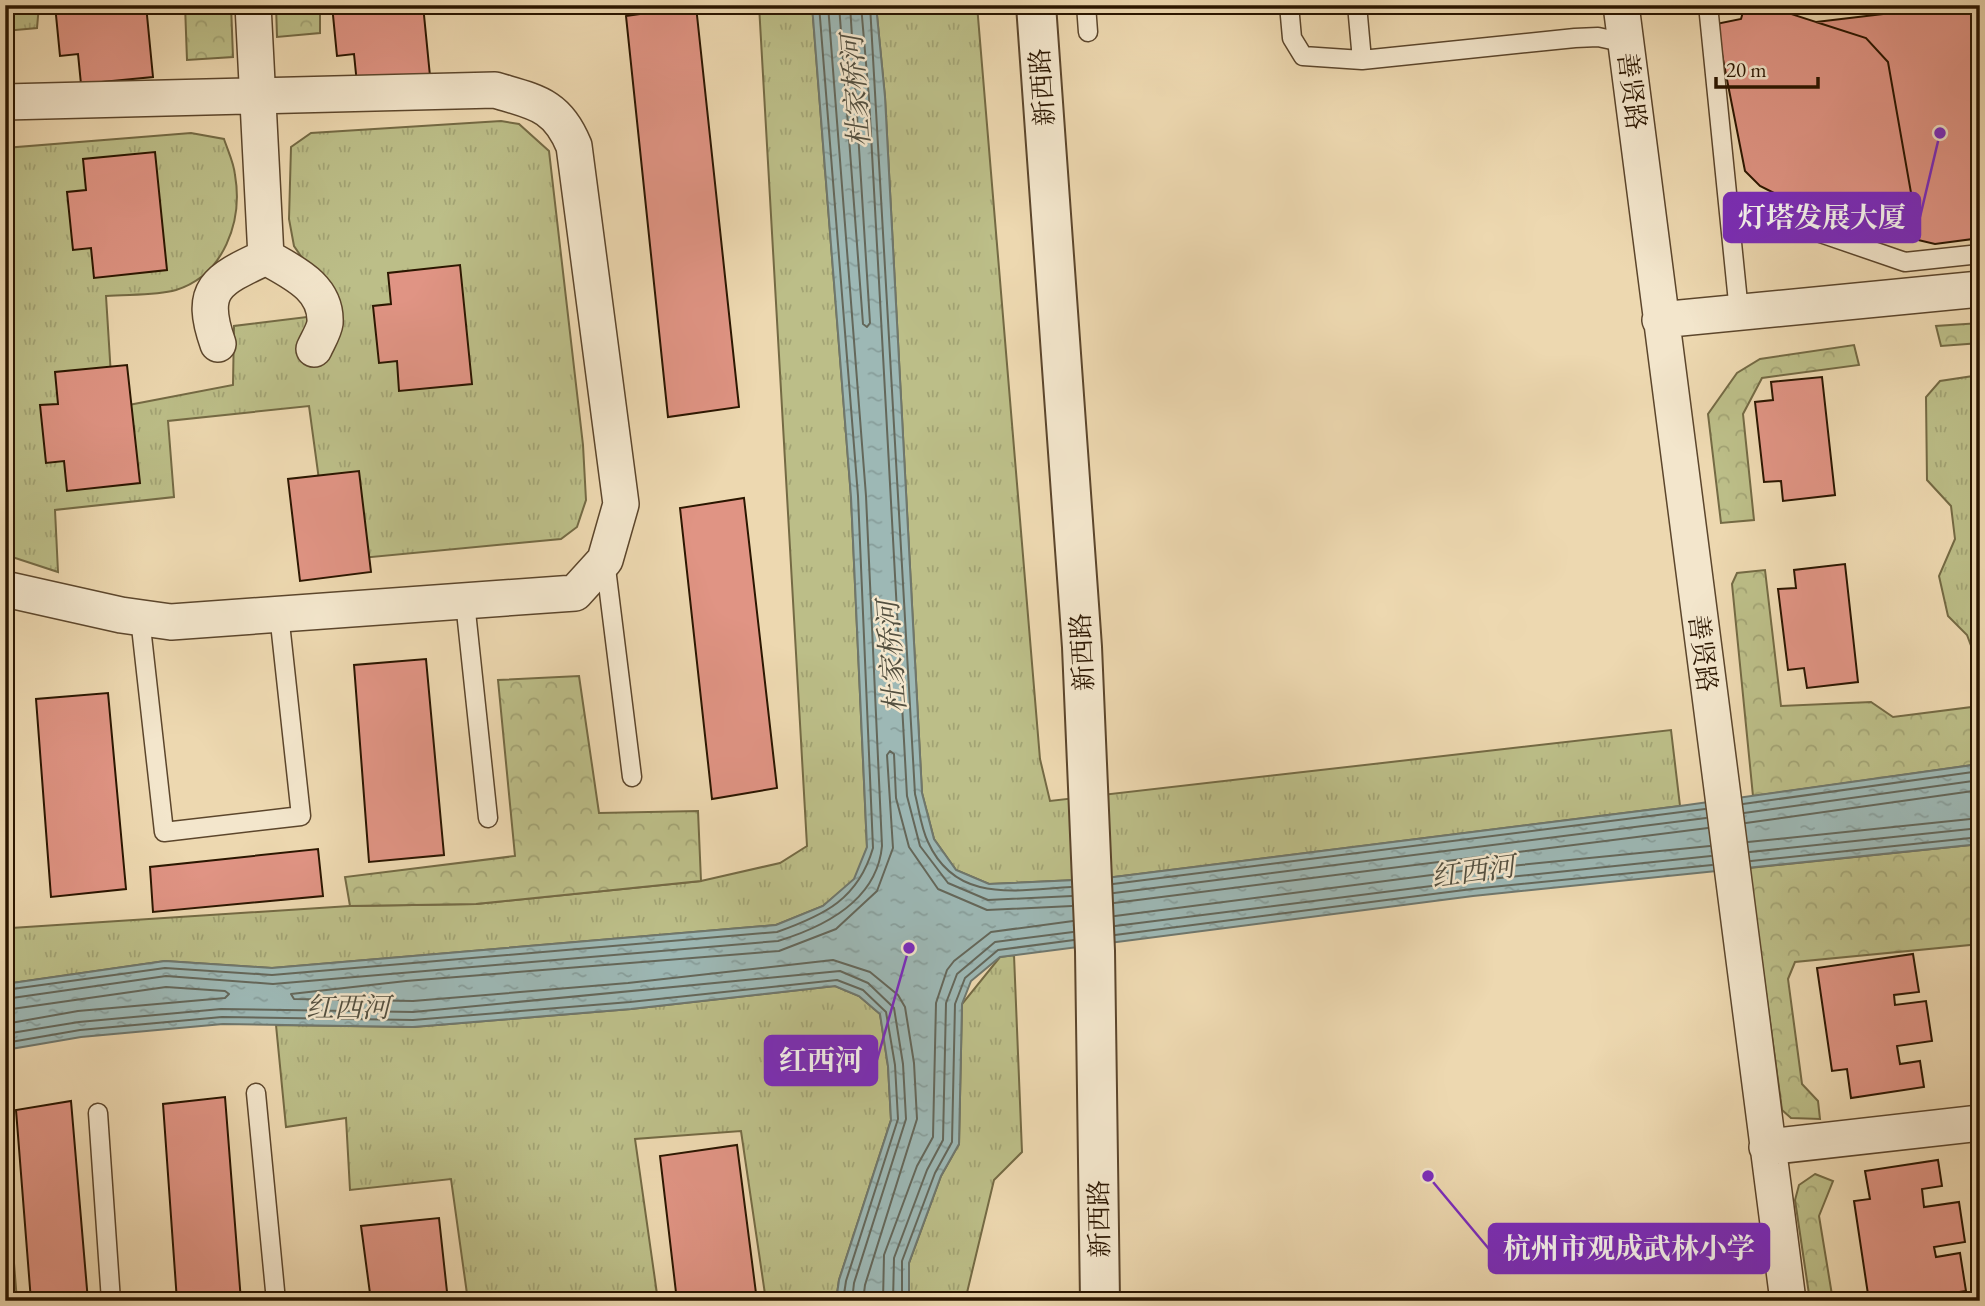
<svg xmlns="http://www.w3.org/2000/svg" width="1985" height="1306" font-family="'EB Garamond','Noto Serif SC',serif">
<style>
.grass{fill:url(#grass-tufts);stroke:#746a44;stroke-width:2}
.forest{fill:url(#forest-crowns);stroke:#746a44;stroke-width:2}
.water{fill:url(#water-ripples);stroke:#6f776d;stroke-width:2}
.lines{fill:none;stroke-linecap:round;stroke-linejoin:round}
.shore{stroke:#64675a;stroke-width:2}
.building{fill:#e09484;stroke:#2b1600;stroke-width:2}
.service-casing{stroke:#5c462c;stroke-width:21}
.minor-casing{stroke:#5c462c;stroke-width:38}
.tertiary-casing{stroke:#5c462c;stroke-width:42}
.service{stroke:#f3e6cc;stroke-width:18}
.minor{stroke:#f3e6cc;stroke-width:35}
.tertiary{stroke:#f3e6cc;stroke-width:38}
.labels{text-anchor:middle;stroke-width:5;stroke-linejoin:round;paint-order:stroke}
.street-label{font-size:26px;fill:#2b1600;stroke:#f3e6cc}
.water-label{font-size:28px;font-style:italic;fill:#534f3f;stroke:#f3e6cc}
.leader{fill:none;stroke:#7b2cbf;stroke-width:2.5}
.callout-dot{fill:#7b2cbf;stroke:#f3e6cc;stroke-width:2.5}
.callout{fill:#7b2cbf;stroke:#7b2cbf;stroke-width:2.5}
.callout-label{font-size:28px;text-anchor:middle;font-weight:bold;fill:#fff}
</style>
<defs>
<pattern id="grass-tufts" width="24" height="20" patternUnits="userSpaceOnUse" patternTransform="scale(1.75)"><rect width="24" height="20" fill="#bcbe88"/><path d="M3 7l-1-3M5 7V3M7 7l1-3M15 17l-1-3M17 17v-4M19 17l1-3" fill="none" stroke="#a2a374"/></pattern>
<pattern id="forest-crowns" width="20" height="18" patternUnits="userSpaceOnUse" patternTransform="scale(1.75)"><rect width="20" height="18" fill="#bcbe88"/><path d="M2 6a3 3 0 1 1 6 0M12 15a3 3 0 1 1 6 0" fill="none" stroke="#a2a374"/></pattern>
<pattern id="water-ripples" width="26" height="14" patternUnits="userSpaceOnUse" patternTransform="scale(1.75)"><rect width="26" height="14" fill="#9db8b5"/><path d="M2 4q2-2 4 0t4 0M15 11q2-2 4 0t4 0" fill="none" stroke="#879d9a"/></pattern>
</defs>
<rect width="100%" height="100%" fill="#edd8b0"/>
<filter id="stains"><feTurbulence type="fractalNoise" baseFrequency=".00286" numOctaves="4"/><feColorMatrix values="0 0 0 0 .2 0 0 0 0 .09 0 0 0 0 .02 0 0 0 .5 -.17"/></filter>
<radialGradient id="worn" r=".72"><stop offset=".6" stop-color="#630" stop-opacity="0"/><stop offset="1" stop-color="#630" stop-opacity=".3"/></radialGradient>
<path class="grass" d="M5 5H39L37 28 5 31Z
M759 5H812L851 497 867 848 855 879 823 906 776 925 272 968 165 961 5 984V929L11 928 350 906 476 904 701 881 780 863 807 846Z
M876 5H977L1040 759 1050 801 1671 730 1680 806 1098 879 989 884 956 870 934 839 922 793 885 97Z
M501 121 519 124 549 151 583 445 586 500 577 527 561 539 330 561 309 406 168 421 174 497 55 510 58 572 6 555 5 148 191 133 224 139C228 151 234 163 235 175 243 221 224 275 176 290 155 296 128 294 106 296L113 408 233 385 234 326 340 313 294 246 289 219 291 147 311 133Z
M1980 375V670L1967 635 1948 616 1939 576 1955 539 1951 506 1927 480 1926 397 1940 381Z
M1014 955 1022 1152 994 1180 965 1301H909V1263L941 1176 959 1144 962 1004 1000 957Z
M835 986 859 996 880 1014 888 1066 891 1120 839 1280 836 1301H766L741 1131 635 1139 658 1301H468L451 1179 350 1190 346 1118 286 1127 276 1025 413 1027 631 1009Z
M5 1149 17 1301H5Z"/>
<path class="forest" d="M185 5H231L233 57 187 60Z
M276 5H320V33L277 37Z
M1980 323V343L1941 346 1936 326Z
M1854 345 1859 365 1762 378 1743 414 1754 520 1721 523 1708 414 1737 373 1760 359Z
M1765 570 1781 706 1871 702 1893 717 1980 706V764L1753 796 1732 584 1737 573Z
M579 676 599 813 698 811 701 881 476 904 350 906 345 877 515 856 498 680Z
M1980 844V944L1795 962 1788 979 1802 1084 1818 1101 1820 1119 1791 1118 1782 1110 1749 868Z
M1815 1174 1833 1181 1819 1216 1833 1301H1810L1795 1200 1799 1185Z"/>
<path class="water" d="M812 5H876L885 97 922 793 934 839 956 870 989 884 1098 879 1680 806 1980 764V844L1473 896 1000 957 971 981 962 1004 959 1144 941 1176 909 1263V1301H836L839 1280 891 1120 888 1066 880 1014 859 996 835 986 631 1009 413 1027 223 1024 81 1037 5 1050V984L165 961 272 968 776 925 823 906 854 879 867 847 851 497Z"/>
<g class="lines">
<path class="shore" d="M839 5 863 324 867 327 870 323 850 5
M861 5 869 98 907 796 920 846 948 883 988 900 1072 896
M870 5 915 794C919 809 921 828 928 842 956 904 1016 890 1071 887
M1743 804 1980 771
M1744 813 1980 780
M1746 823 1980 790
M1748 842 1980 818
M1750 852 1980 828
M1751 861 1980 837
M1113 884 1705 809
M1114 893 1706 818
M1114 903 1708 828
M1115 916 1470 870 1710 846
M1115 926 1471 881 1711 856
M1115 935 1472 889 1712 865
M5 990 165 968 272 975 777 932C825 915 858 899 873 848L858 496 819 5
M5 999 166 976 273 984 778 941C824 927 877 900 882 846L866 496 828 5
M5 1010 166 987 225 991 229 994 225 998 78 1011 5 1024
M5 1034 79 1022 221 1009 413 1012 840 971 868 983 894 1008 903 1064 906 1119 854 1283 852 1301
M5 1043 80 1030 222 1017 413 1020 630 1002 837 980 863 990 886 1012 895 1065 898 1119 846 1281 843 1301
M863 1301 865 1285 917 1119 914 1063 905 1007 898 995 870 972 833 960 628 983 413 1001 294 999 291 994 406 981 779 951 836 929 877 891 893 848 887 755 890 751 894 754 896 798 909 847 938 889 987 910 1072 906
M883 1301 884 1255 917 1166 933 1137 936 1003 947 970 954 961 991 932 1073 921
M893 1301 894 1258 927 1170 943 1140 946 1003 957 974 995 942 1073 932
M902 1301V1261L935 1173 952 1142 955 1004 965 978 998 950 1074 940"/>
</g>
<path class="building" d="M55 5H146L153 77 81 84 78 54 60 56Z
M332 5H423L430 76 357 84 354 54 337 56Z
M1432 5H1473L1433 10Z
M1745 5H1763L1866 38 1888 62 1913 204 1891 205 1880 231 1776 194 1760 186 1745 171 1716 24 1741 19Z
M1959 5H1980V238L1935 244 1880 231 1891 205 1913 204 1888 62 1866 38 1816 22Z
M696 6 739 407 668 417 626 16Z
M155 152 167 270 94 278 91 248 73 250 67 192 86 190 83 159Z
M460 265 472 384 399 391 397 361 379 363 373 306 391 304 388 273Z
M127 365 140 483 67 491 64 461 46 463 40 405 58 404 55 372Z
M1822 377 1835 495 1783 501 1781 481 1764 482 1755 402 1773 400 1771 382Z
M359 471 371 572 300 581 288 479Z
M744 498 777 788 712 799 680 508Z
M1845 564 1858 682 1807 688 1804 668 1788 670 1778 589 1796 588 1794 570Z
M426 659 444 855 369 862 354 665Z
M108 693 126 889 51 897 36 699Z
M318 849 323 896 153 912 150 867Z
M1913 954 1919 992 1894 995 1895 1005 1926 1001 1932 1041 1897 1046 1900 1064 1920 1061 1924 1087 1851 1098 1847 1069 1832 1071 1817 968Z
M225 1097 241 1301H177L163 1104Z
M71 1101 88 1301H31L16 1110Z
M737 1145 757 1301H677L660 1156Z
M1938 1160 1942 1186 1922 1189 1924 1207 1959 1202 1965 1242 1934 1247 1936 1257 1960 1253 1966 1291 1899 1301H1869L1854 1201 1870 1199 1865 1171Z
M439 1218 448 1301H371L361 1226Z"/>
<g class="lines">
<g class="service-casing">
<path id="service" d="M1086 5 1088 32
M1289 5 1292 38 1303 56 1362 60
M1357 5 1362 60 1575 38 1598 37 1626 43
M1708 5 1739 312
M1730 202 1905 262 1980 254
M605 560 632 777
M465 602 488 818
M140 618 164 832 301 816 279 614
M256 1093 276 1301
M98 1113 111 1301"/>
</g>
<g class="minor-casing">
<path id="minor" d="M253 5 266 257
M1621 5 1788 1301
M5 102 495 90C535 102 557 104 574 146L621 504 605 560 575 593 171 622 121 615 5 589
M266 257C292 272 327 287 325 323 324 331 317 342 314 349
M1660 320 1980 289
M218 344C198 288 217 280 266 257
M1767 1147 1980 1123"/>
</g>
<g class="tertiary-casing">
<path id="tertiary" d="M1036 5 1082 647 1095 951 1100 1301"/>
</g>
<use href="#service" class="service"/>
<use href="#minor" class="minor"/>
<use href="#tertiary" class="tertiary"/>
</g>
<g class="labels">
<g class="street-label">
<text transform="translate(1042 87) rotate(-94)" y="9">新西路</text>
<text transform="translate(1632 91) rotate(83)" y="9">善贤路</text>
<text transform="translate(1082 652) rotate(-93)" y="9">新西路</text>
<text transform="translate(1703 653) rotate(83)" y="9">善贤路</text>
<text transform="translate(1099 1219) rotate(-91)" y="9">新西路</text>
</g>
<g class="water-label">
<text transform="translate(855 91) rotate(-94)" y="10">杜家桥河</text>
<text transform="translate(891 657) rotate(-94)" y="10">杜家桥河</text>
<text transform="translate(1473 871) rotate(-8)" y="10">红西河</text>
<text x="348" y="1017">红西河</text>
</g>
</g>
<path class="leader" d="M1940 133L1920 217M909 948L877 1060M1428 1176L1489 1249"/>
<g class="callout-dot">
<circle cx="1940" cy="133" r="7"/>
<circle cx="909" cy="948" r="7"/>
<circle cx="1428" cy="1176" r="7"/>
</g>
<g class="callout">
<rect x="1724" y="193" width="196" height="49" rx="7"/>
<rect x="765" y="1036" width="112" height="49" rx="7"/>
<rect x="1489" y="1224" width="280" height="49" rx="7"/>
</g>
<g class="callout-label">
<text x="1822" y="227">灯塔发展大厦</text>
<text x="821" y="1070">红西河</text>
<text x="1629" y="1258">杭州市观成武林小学</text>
</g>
<rect width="1985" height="1306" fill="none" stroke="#edd8b0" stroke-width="28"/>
<rect x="7" y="7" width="1971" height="1292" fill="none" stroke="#2b1600" stroke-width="3.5"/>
<rect x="14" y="14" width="1957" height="1278" fill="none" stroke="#2b1600" stroke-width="2"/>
<path d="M1716 77v10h102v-10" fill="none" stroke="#2b1600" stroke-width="3.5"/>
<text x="1726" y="77" font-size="21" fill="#2b1600" stroke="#f3e6cc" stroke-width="5" paint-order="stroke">20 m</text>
<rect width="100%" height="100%" filter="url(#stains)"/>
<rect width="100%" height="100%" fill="url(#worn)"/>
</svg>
